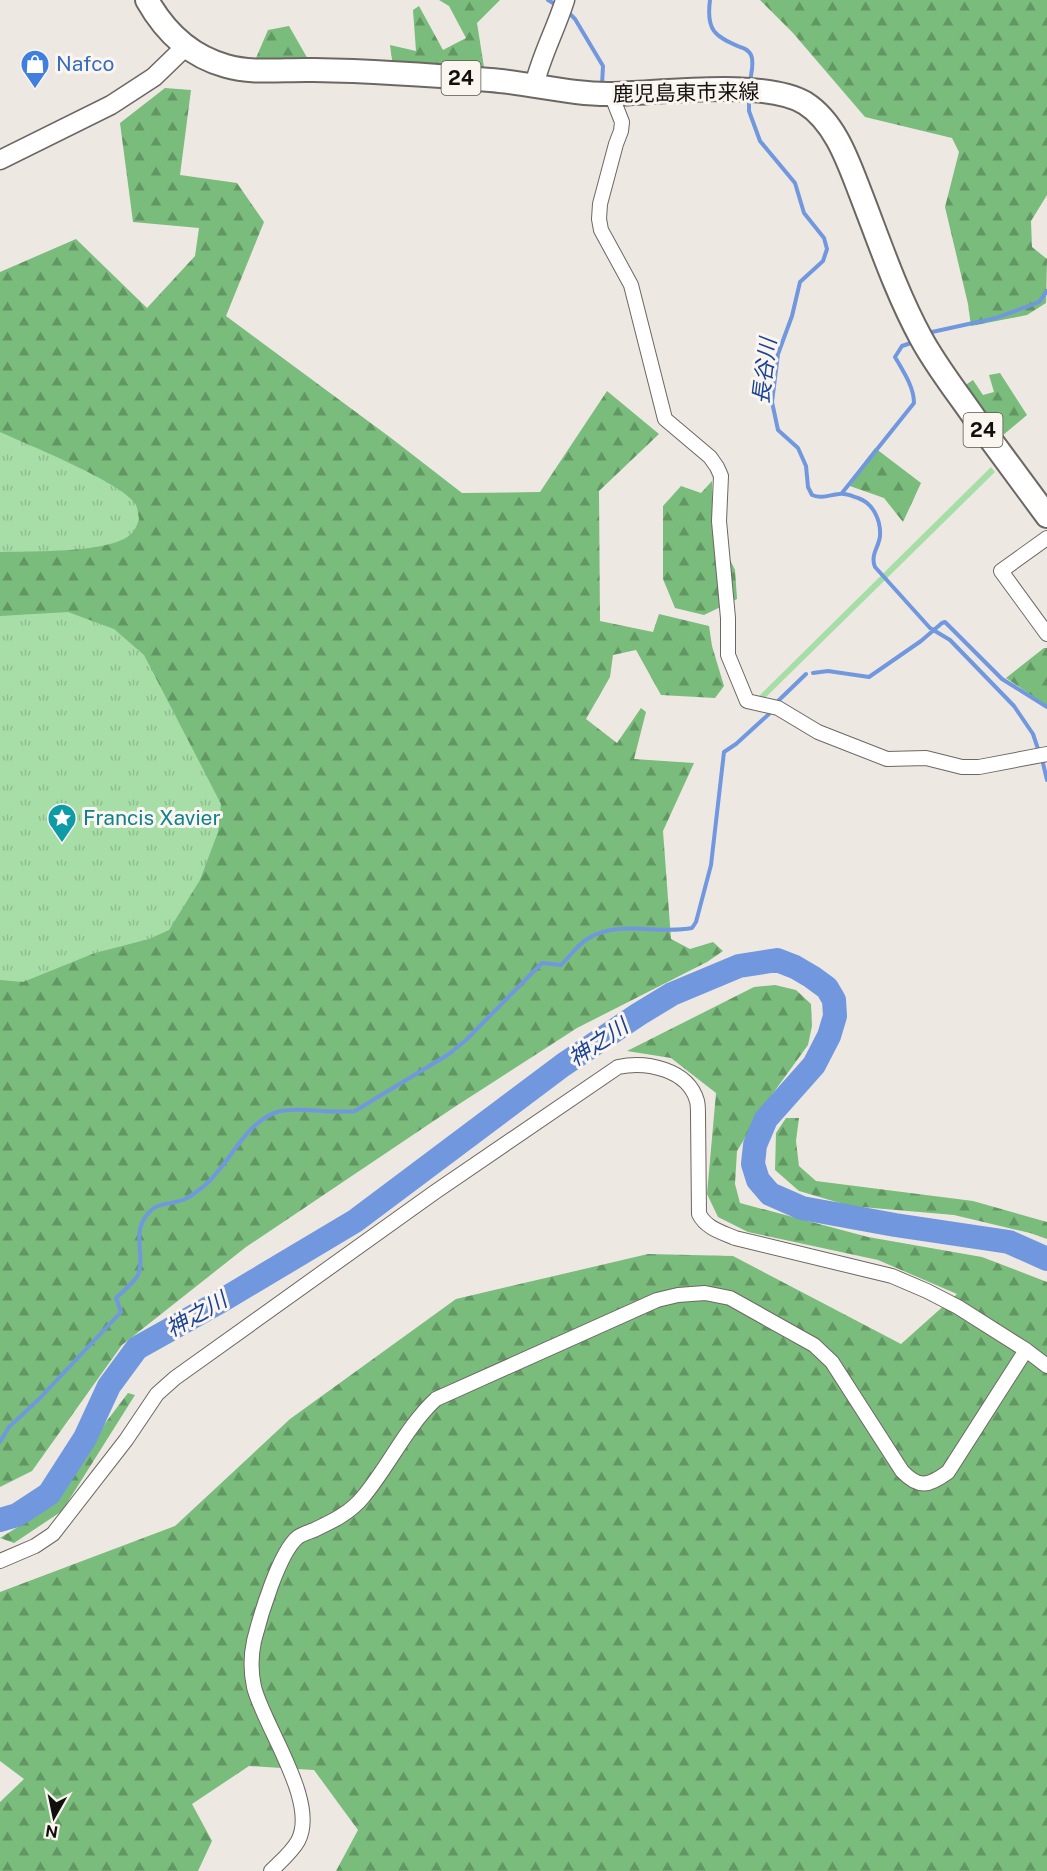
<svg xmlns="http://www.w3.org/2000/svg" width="1047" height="1871" font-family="'Public Sans','Noto Sans JP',sans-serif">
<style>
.green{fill:#a7dea8}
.forest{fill:url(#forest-firs)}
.park{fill:url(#park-tufts)}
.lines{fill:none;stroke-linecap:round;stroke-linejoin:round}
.stream{stroke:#7198df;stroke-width:4}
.river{stroke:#7198df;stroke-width:24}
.minor-casing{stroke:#6c6763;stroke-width:16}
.tertiary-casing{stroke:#6c6763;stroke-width:21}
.primary-casing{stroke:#6c6763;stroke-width:26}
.minor{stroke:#fff;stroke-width:14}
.tertiary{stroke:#fff;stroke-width:18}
.primary{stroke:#fff;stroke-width:22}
.labels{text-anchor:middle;stroke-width:6;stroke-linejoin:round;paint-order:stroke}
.shield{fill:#fbf5f0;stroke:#585552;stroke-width:1.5}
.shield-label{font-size:20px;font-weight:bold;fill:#12100f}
.shop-label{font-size:21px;fill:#366cbe;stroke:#fbf5f0;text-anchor:start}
.street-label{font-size:21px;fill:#12100f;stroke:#fbf5f0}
.culture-label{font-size:21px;fill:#0d838f;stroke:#fbf5f0;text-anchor:start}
.water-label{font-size:22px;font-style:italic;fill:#194396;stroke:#fbf5f0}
</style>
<defs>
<pattern id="forest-firs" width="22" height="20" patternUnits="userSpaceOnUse" patternTransform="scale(1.5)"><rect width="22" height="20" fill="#79bc7c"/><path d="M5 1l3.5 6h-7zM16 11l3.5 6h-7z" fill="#629764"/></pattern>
<pattern id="park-tufts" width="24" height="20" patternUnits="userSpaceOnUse" patternTransform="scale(1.5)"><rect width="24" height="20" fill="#a7dea8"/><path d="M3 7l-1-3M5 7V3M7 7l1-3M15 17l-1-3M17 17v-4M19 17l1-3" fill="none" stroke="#8fbd8f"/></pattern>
</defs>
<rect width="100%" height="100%" fill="#eee8e3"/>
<path class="green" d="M991 467 995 472 764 699 759 696Z"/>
<path class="forest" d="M439 0H500L477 23 484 67H393L390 45 416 51 413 10 419 6 443 50 466 38 449 6Z
M760 0H1047V195L1031 221 1032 247 1047 259 1046 303 1027 315 971 326 968 304 945 207 959 152 952 138 865 117 793 33Z
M289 26 309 61 256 58 268 30Z
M165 88 191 90 180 175 237 183 264 222 226 316 391 438 462 493 540 492 607 391 659 434 599 491 600 621 653 632 659 614 709 626 712 646 724 686 715 698 661 695 636 650 613 655 610 677 586 719 617 743 641 708 646 712 634 759 694 763 663 831 671 939 690 949 713 942 723 951 707 962 577 1028 453 1108 246 1247 122 1345 32 1471 0 1487V272L76 239 147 308 195 256 199 228 133 222 120 123Z
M1000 373 1027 415 1002 436 964 386 973 380 983 395 994 392 989 375Z
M875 448 921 483 903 522 884 498 847 485Z
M712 481V522L735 570 737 599 704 615 675 608 663 579V506L681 486 701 493Z
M1044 648H1047V706L1006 678Z
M775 985 796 990 811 1004 812 1026 808 1045 771 1096 737 1151 735 1184 740 1203 868 1237 982 1257 1047 1282V1871H336L358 1830 314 1770 249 1766 192 1804 212 1841 198 1871H0V1802L24 1779 0 1761V1592L175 1526 290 1419 456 1299 648 1254 733 1256 901 1344 957 1294 878 1260 748 1232 718 1217 707 1194 716 1093 671 1058 627 1051 754 987Z
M786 1118H799L796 1141 799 1166 816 1181 973 1201 1047 1222V1239L1030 1233 954 1215 850 1206 799 1191 775 1170 776 1133Z
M128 1393 135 1395 62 1511 14 1543 0 1538 55 1504 106 1422Z"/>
<path class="park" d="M0 432C26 444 124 483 136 505 138 509 138 515 139 519 138 523 136 528 133 532 116 554 28 551 0 552Z
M68 612 114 629 144 655 221 804 218 832 200 880 169 930 149 939 95 953 23 982 0 980V616Z"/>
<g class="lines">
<path class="stream" d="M548 0 553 3
M710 0C706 30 714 36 740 47 744 48 749 51 751 55 755 63 750 76 750 84
M569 13 575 19 603 66 602 85H604
M749 98V111L760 141 795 183 804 213 824 238 827 249 823 261 800 282 792 316 778 354 772 402 778 430 798 448 806 466 808 487 812 495C822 499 829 495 839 494 845 493 852 496 858 498 873 503 881 520 880 536 879 547 870 555 875 567L930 628 950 640 1014 706 1033 734 1039 752
M932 332 996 318 1039 302 1047 291
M842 493 914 403C914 387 903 371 895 357L902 346 911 343
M813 673 828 671 869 677 921 641 942 623 945 622 1002 679 1047 707
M778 701 806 674
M1042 759 1047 780
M0 1442 9 1427 39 1399 121 1312 116 1298C123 1291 134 1283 138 1275 145 1258 134 1236 143 1221 155 1199 167 1207 185 1199 192 1196 199 1190 204 1186 230 1164 244 1123 277 1112 297 1106 331 1114 355 1111L449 1054 466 1040 542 963 561 965C569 957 578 945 587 939 619 919 658 935 692 928L696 922 711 865 724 752 736 744 769 714"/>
<path class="river" d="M0 1520 17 1515 49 1494 85 1438 109 1386 137 1348 221 1301 355 1221 563 1065 639 1014 672 994 739 966 777 960 795 967 812 977 827 988 834 1000 835 1016 829 1036 814 1065 766 1119 755 1145 753 1164 758 1180 770 1194 802 1208 895 1225 1009 1242 1047 1259"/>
<g class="minor-casing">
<path id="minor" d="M611 94 622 122 621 131 616 144 600 204 599 219 601 230 631 285 665 419 710 457 717 467 721 476 719 521 728 618V655L747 701 778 708 818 732 887 759 926 758 962 767H979L1047 754
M1047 538 1001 571 1047 634
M0 1561 35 1546 53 1534 126 1440 157 1394 175 1378 435 1192 618 1067C646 1061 688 1069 697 1101 698 1105 698 1110 698 1115L699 1214C706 1228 721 1232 735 1238L892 1276 927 1291 958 1307 1026 1350 1047 1366
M271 1871C280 1862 292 1852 298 1841 319 1802 264 1727 254 1687 251 1673 251 1655 254 1641 260 1617 279 1552 298 1537 302 1534 309 1532 314 1530 333 1521 350 1513 363 1497 389 1466 406 1427 436 1399L657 1300 678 1295 705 1293 730 1298 814 1345 832 1362 902 1471C919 1489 929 1486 948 1472L1026 1350"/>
</g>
<g class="tertiary-casing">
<path id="tertiary" d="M534 86C541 56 556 29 565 0
M0 160 111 105 154 77 185 47"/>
</g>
<g class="primary-casing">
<path id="primary" d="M147 0C165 32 190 56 226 66 253 74 285 69 314 70 372 71 432 75 490 80 531 83 571 95 613 94 661 93 765 79 805 103 835 122 848 161 860 192 879 241 896 292 921 338 936 366 956 391 974 417 998 450 1023 483 1047 516"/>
</g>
<use href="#minor" class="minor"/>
<use href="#tertiary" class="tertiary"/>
<use href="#primary" class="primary"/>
</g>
<defs>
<g id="shop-pin" transform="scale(1.5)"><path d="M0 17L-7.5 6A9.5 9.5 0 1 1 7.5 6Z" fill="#3f7fe0" stroke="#fbf5f0"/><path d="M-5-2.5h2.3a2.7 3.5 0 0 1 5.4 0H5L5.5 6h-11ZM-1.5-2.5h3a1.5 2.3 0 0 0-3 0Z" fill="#fff"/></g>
<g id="sight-pin" transform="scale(1.5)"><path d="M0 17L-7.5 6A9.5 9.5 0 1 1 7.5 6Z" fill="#0f9aa8" stroke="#fbf5f0"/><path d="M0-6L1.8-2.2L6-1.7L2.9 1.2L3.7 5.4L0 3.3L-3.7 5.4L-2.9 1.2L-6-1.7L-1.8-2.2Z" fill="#fff"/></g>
</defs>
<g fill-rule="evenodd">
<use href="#shop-pin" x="35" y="64"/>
<use href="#sight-pin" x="62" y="818"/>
</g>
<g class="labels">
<g class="shield">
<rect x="441.5" y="61" width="39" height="34" rx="4.5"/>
<rect x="963.5" y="413" width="39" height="34" rx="4.5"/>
</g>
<g class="shield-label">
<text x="461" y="85">24</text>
<text x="983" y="437">24</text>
</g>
<g class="shop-label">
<text x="56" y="71">Nafco</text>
</g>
<g class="street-label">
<text transform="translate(686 93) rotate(-1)" y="7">鹿児島東市来線</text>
</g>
<g class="culture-label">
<text x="83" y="825">Francis Xavier</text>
</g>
<g class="water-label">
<text transform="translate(764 371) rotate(-83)" y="8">長谷川</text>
<text transform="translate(598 1042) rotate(-34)" y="8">神之川</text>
<text transform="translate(196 1314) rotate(-30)" y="8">神之川</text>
</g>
</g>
<g transform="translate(54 1817) rotate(189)" stroke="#fbf5f0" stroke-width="4.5" paint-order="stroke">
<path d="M0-4.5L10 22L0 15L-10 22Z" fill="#12100f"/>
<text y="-9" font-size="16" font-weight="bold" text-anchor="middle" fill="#12100f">N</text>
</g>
</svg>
